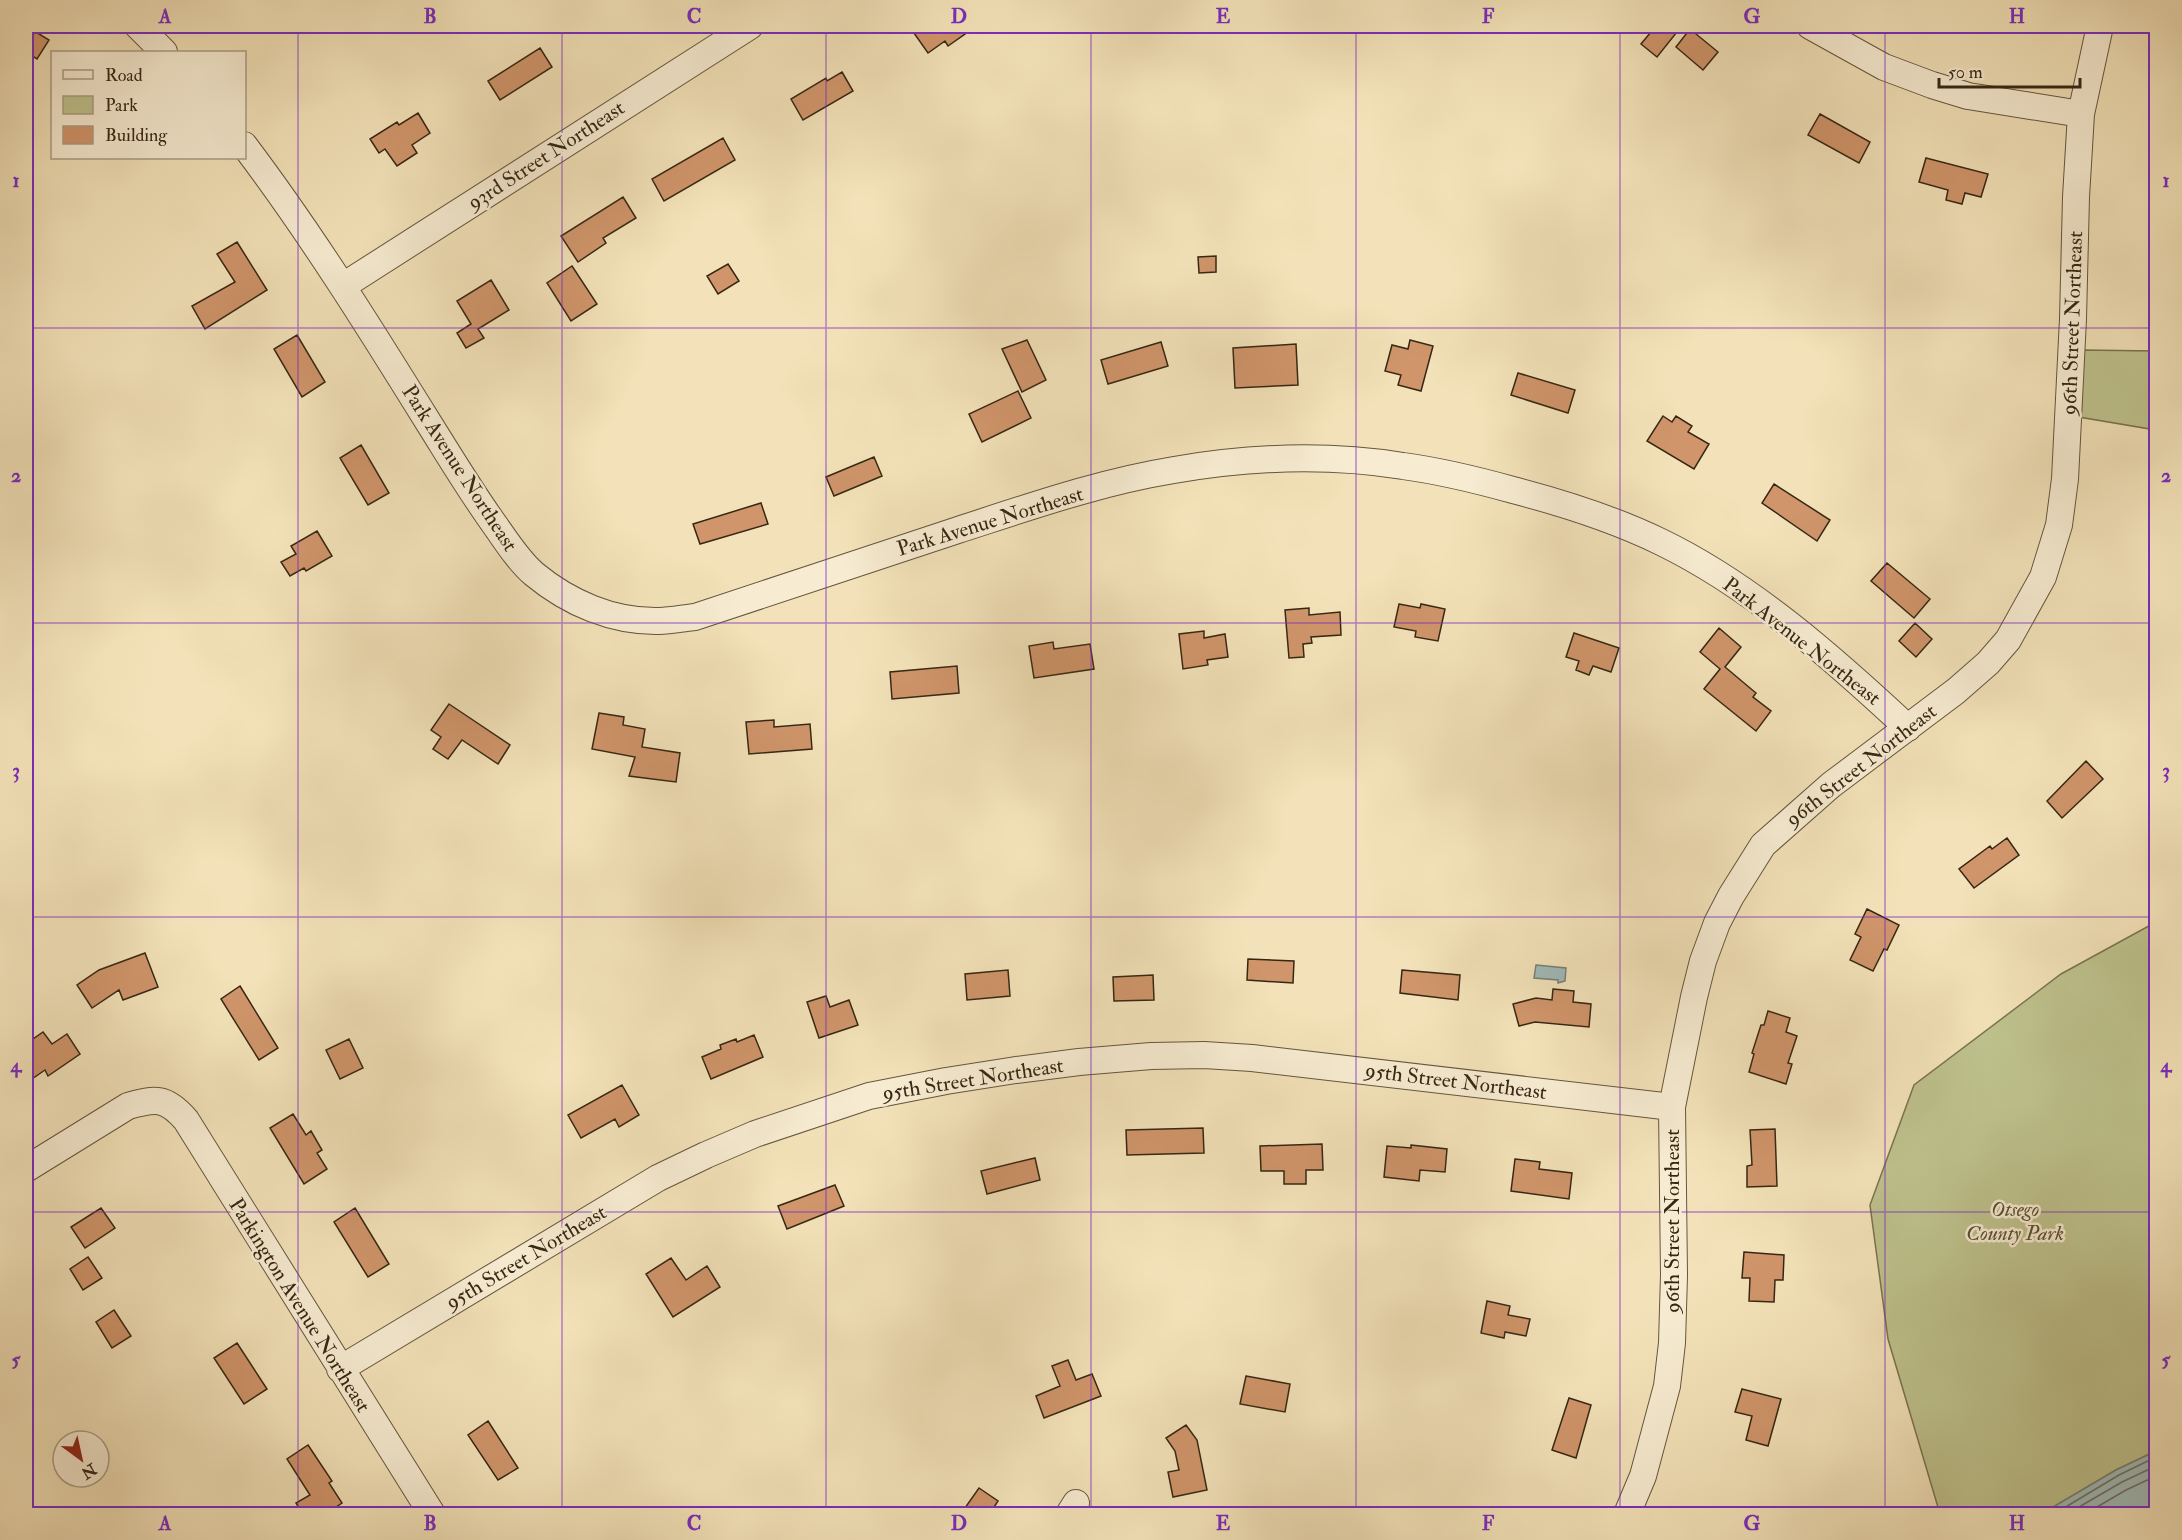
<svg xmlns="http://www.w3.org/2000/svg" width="2182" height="1540" font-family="'IM FELL Double Pica',serif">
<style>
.green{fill:#bec28d;stroke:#7a7450;stroke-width:1.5}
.water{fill:#a0bbba;stroke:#768078;stroke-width:1.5}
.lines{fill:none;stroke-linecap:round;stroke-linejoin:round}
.shore{stroke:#6b7167;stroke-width:1.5}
.building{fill:#d0956b;stroke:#362714;stroke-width:1.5}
.minor-casing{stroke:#65563d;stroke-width:28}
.minor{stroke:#f7ecd2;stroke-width:26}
.grid{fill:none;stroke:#7b2cbf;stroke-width:1.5;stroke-opacity:0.55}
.labels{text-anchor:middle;stroke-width:5;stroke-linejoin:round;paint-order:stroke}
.street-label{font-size:21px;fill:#362714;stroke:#f7ecd2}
.park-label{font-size:21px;font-style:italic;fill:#584e32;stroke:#f7ecd2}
.neatline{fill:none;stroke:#7b2cbf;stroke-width:2}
.grid-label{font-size:20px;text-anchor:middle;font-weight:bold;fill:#7b2cbf}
</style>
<rect width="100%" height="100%" fill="#f3e2b9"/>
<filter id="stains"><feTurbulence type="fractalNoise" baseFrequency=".00333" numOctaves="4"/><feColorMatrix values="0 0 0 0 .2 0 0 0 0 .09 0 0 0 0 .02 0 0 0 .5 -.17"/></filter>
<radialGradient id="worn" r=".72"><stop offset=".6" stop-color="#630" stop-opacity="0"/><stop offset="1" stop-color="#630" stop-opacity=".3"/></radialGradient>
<path class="green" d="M2081 350 2156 351V430L2079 417Z
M2156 922V1451L2116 1470 2053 1507 2046 1514H1940L1888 1339 1870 1205 1914 1085 2061 974Z"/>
<path class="water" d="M1536 965 1566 968 1565 981 1558 983V980L1534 978Z
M2156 1451V1514H2046L2053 1507 2116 1470Z"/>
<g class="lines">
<path class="shore" d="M2054 1514 2119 1475 2156 1457
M2067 1514 2122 1482 2156 1466
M2085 1514 2126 1490 2156 1476"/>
</g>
<path class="building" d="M26 26 49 40 37 59 26 52Z
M909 26H967L962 30 965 34 948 46 945 41 928 53Z
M1656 26H1669L1677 32 1657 57 1641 44Z
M1690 29 1718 52 1703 70 1676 47Z
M540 48 552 67 500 100 488 81Z
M842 72 853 91 803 120 791 99 826 78 827 81Z
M418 113 430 133 412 145 417 153 397 166 385 149 379 153 370 139 397 122 399 125Z
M1820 114 1870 142 1859 163 1808 135Z
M723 138 735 160 664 201 652 179Z
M1926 158 1988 174 1981 197 1965 193 1962 204 1946 200 1948 190 1919 182Z
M623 197 636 218 603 238 606 243 578 262 561 236Z
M237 242 267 290 205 329 192 306 235 282 217 254Z
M1216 256V272L1199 273 1198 257Z
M728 264 739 281 718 294 707 276Z
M572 266 597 304 571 321 547 283Z
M491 280 509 310 478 329 484 338 466 348 457 333 471 324 457 301Z
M297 335 325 382 302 397 274 349Z
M1027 340 1046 380 1022 392 1002 349Z
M1410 340 1433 346 1421 391 1398 385 1401 375 1385 371 1392 345 1408 349Z
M1161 342 1168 366 1108 384 1101 360Z
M1296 344 1298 385 1235 388 1233 348Z
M1518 373 1575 390 1568 413 1511 395Z
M1018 391 1031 418 982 442 969 414Z
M1663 416 1672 422 1676 416 1692 426 1688 432 1709 444 1694 469 1647 441Z
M361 445 389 493 368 505 340 458Z
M874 457 882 476 834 496 826 477Z
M1774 484 1830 520 1817 541 1762 503Z
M761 503 768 524 700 544 693 524Z
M317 531 332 556 306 571 304 568 290 576 281 562 296 554 291 546Z
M1887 563 1930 599 1914 618 1871 581Z
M1399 604 1420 608 1421 604 1445 609 1438 641 1415 637 1416 631 1394 627Z
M1309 608V615L1340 612 1341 635 1311 637 1312 643 1303 644 1304 657 1289 658 1285 610Z
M1915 623 1932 639 1916 657 1899 641Z
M1719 628 1741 647 1725 667 1756 693 1753 697 1771 711 1756 731 1704 689 1720 669 1700 652Z
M1204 631V638L1225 634 1228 657 1207 660 1208 665 1183 669 1179 634Z
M1574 633 1619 648 1611 672 1593 666 1589 675 1576 670 1579 661 1566 657Z
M1053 642 1054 649 1090 644 1094 669 1034 678 1029 646Z
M957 666 959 693 892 699 890 672Z
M449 704 510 745 498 764 462 740 448 759 433 749 441 737 431 730Z
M599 713 624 717 623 725 645 729 642 747 680 753 676 782 629 776 635 757 592 749Z
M774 720V727L810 724 812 749 749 754 746 722Z
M2086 761 2103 779 2062 818 2047 801Z
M2007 838 2019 855 1974 888 1959 869 1990 846 1992 849Z
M1867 909 1899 925 1887 950 1884 949 1873 971 1850 960 1861 937 1855 934Z
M145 953 158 987 123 1000 119 990 92 1008 77 985 99 970Z
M1248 959 1294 961 1293 983 1247 980Z
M1008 970 1010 996 967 1000 965 974Z
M1402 970 1460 975 1458 1000 1400 993Z
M1153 975 1154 1000 1114 1001 1113 977Z
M240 986 278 1048 259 1060 221 999Z
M1553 989 1574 991 1573 1002 1591 1004 1589 1027 1535 1022 1519 1026 1513 1004 1536 998 1552 1000Z
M826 996 830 1007 849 1000 858 1025 819 1038 807 1002Z
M1768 1011 1790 1018 1786 1032 1797 1036 1788 1063 1792 1064 1786 1084 1749 1072 1754 1054 1752 1053 1761 1025H1764Z
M43 1032 52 1044 67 1034 80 1054 48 1076 45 1070 26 1083V1044Z
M754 1035 763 1057 711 1079 702 1057 721 1049 720 1045 736 1039 737 1042Z
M349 1039 363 1068 340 1079 326 1050Z
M622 1085 639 1115 619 1127 615 1119 581 1138 568 1115Z
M293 1114 306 1135 311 1131 322 1150 317 1153 327 1169 304 1184 270 1128Z
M1203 1128 1204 1153 1127 1155 1126 1130Z
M1775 1129 1777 1186 1747 1187V1166L1752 1165 1750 1130Z
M1322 1144 1323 1170H1306V1184H1284V1171H1261L1260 1146Z
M1411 1145 1447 1149 1445 1172 1420 1170 1419 1181 1384 1177 1387 1146 1411 1148Z
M1035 1158 1040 1180 987 1194 981 1171Z
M1515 1159 1540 1162 1539 1169 1572 1173 1569 1199 1511 1191Z
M835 1185 844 1206 787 1229 778 1206Z
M101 1208 115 1228 85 1248 71 1227Z
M355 1208 389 1264 368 1277 334 1222Z
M1744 1252 1784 1255 1783 1280H1775L1774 1302 1749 1301 1750 1278H1742Z
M88 1257 102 1278 83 1290 70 1269Z
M671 1258 686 1280 707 1266 720 1287 673 1317 646 1274Z
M1487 1301 1510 1306 1508 1315 1530 1319 1526 1336 1505 1332 1504 1338 1481 1333Z
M114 1310 131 1336 112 1348 96 1322Z
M237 1343 267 1389 244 1404 214 1358Z
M1068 1360 1076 1380 1092 1374 1101 1396 1044 1418 1036 1396 1060 1386 1052 1366Z
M1246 1376 1290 1384 1285 1412 1240 1404Z
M1742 1389 1781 1399 1768 1446 1746 1440 1752 1416 1735 1412Z
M1569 1398 1591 1405 1576 1458 1552 1450Z
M488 1421 518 1468 498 1480 468 1435Z
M1186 1425 1197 1440 1207 1490 1173 1497 1168 1472 1179 1470 1175 1451 1166 1438Z
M308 1445 332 1481 329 1483 342 1503 324 1515H303L296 1503 310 1495 287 1459Z
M979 1488 998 1501 989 1515H960Z"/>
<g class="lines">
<g class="minor-casing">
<path id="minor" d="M138 26 164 52
M1810 26 1884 67 1932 85 1968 96 2081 114
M244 145C312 235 371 330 430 425 452 460 473 495 497 528 508 544 520 562 534 574 569 603 613 622 659 621 671 621 684 618 695 617 783 588 870 559 958 530 1029 507 1100 482 1174 470 1249 457 1328 454 1403 466 1440 471 1477 480 1513 490 1563 503 1614 519 1661 542 1752 586 1835 660 1908 728
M343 286 750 26
M26 1169 128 1106C156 1098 166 1097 186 1120L432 1514
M340 1369 658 1178 706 1155 755 1134 869 1096 946 1081 1016 1070 1079 1062 1151 1056 1204 1055 1252 1058 1672 1107
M1069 1514 1076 1503
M1627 1514 1643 1476 1667 1386 1672 1343 1674 1275 1672 1107 1694 997 1703 961 1717 923 1731 896 1763 845 1831 785 1956 691 1988 663 2008 640 2043 577 2059 525 2065 479 2073 319 2076 197 2081 114 2100 26"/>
</g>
<use href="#minor" class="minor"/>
</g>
<path class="grid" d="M298 26V1514M562 26V1514M826 26V1514M1091 26V1514M1356 26V1514M1620 26V1514M1885 26V1514M26 328H2156M26 623H2156M26 917H2156M26 1212H2156"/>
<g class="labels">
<g class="street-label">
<text transform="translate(546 155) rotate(-33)" y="7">93rd Street Northeast</text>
<text transform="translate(2072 323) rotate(-88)" y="7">96th Street Northeast</text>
<text transform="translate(460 468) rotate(57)" y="7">Park Avenue Northeast</text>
<text transform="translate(990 521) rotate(-17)" y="7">Park Avenue Northeast</text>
<text transform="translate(1802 641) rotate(38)" y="7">Park Avenue Northeast</text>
<text transform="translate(1861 765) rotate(-38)" y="7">96th Street Northeast</text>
<text transform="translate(973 1079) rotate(-9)" y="7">95th Street Northeast</text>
<text transform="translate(1456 1081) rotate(7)" y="7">95th Street Northeast</text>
<text transform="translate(1672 1221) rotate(-90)" y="7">96th Street Northeast</text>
<text transform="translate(526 1257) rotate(-31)" y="7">95th Street Northeast</text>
<text transform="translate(300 1305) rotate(58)" y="7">Parkington Avenue Northeast</text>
</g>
<g class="park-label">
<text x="2015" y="1216">Otsego<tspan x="2015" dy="24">County Park</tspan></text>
</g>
</g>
<rect width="2182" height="1540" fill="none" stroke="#f3e2b9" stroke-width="66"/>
<rect x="51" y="51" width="195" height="108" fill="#f7ecd2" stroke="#aa9d86" stroke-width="1.5"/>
<rect x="63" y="70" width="30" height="9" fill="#f7ecd2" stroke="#aa9d86" stroke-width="1.5"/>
<text x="105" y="81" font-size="18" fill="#362714">Road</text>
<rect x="63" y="96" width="30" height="18" fill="#bec28d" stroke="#aa9d86" stroke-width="1.5"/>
<text x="105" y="111" font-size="18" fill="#362714">Park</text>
<rect x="63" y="126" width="30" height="18" fill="#d0956b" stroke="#aa9d86" stroke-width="1.5"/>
<text x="105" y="141" font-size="18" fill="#362714">Building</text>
<g transform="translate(81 1459) rotate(147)"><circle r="28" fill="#f7ecd2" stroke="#aa9d86" stroke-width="1.5"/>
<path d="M0-4.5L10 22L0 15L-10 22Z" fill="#8f2418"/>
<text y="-9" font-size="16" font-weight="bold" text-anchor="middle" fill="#362714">N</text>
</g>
<path d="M1939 78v9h141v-9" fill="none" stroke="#362714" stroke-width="3"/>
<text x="1948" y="78" font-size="18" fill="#362714" stroke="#f7ecd2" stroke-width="4.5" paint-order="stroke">50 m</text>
<rect x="33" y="33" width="2116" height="1474" class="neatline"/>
<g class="grid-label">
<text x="165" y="23">A</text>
<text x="430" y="23">B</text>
<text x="694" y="23">C</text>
<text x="959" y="23">D</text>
<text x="1223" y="23">E</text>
<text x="1488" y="23">F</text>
<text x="1752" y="23">G</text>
<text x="2017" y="23">H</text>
<text x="16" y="187">1</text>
<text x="2166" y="187">1</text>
<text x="16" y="482">2</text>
<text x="2166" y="482">2</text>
<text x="16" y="777">3</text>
<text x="2166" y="777">3</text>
<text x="16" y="1072">4</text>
<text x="2166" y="1072">4</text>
<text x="16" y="1366">5</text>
<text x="2166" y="1366">5</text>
<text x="165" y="1530">A</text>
<text x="430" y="1530">B</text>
<text x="694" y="1530">C</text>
<text x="959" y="1530">D</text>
<text x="1223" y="1530">E</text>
<text x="1488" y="1530">F</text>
<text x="1752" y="1530">G</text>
<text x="2017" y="1530">H</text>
</g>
<rect width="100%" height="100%" filter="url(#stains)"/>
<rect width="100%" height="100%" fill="url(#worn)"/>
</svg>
